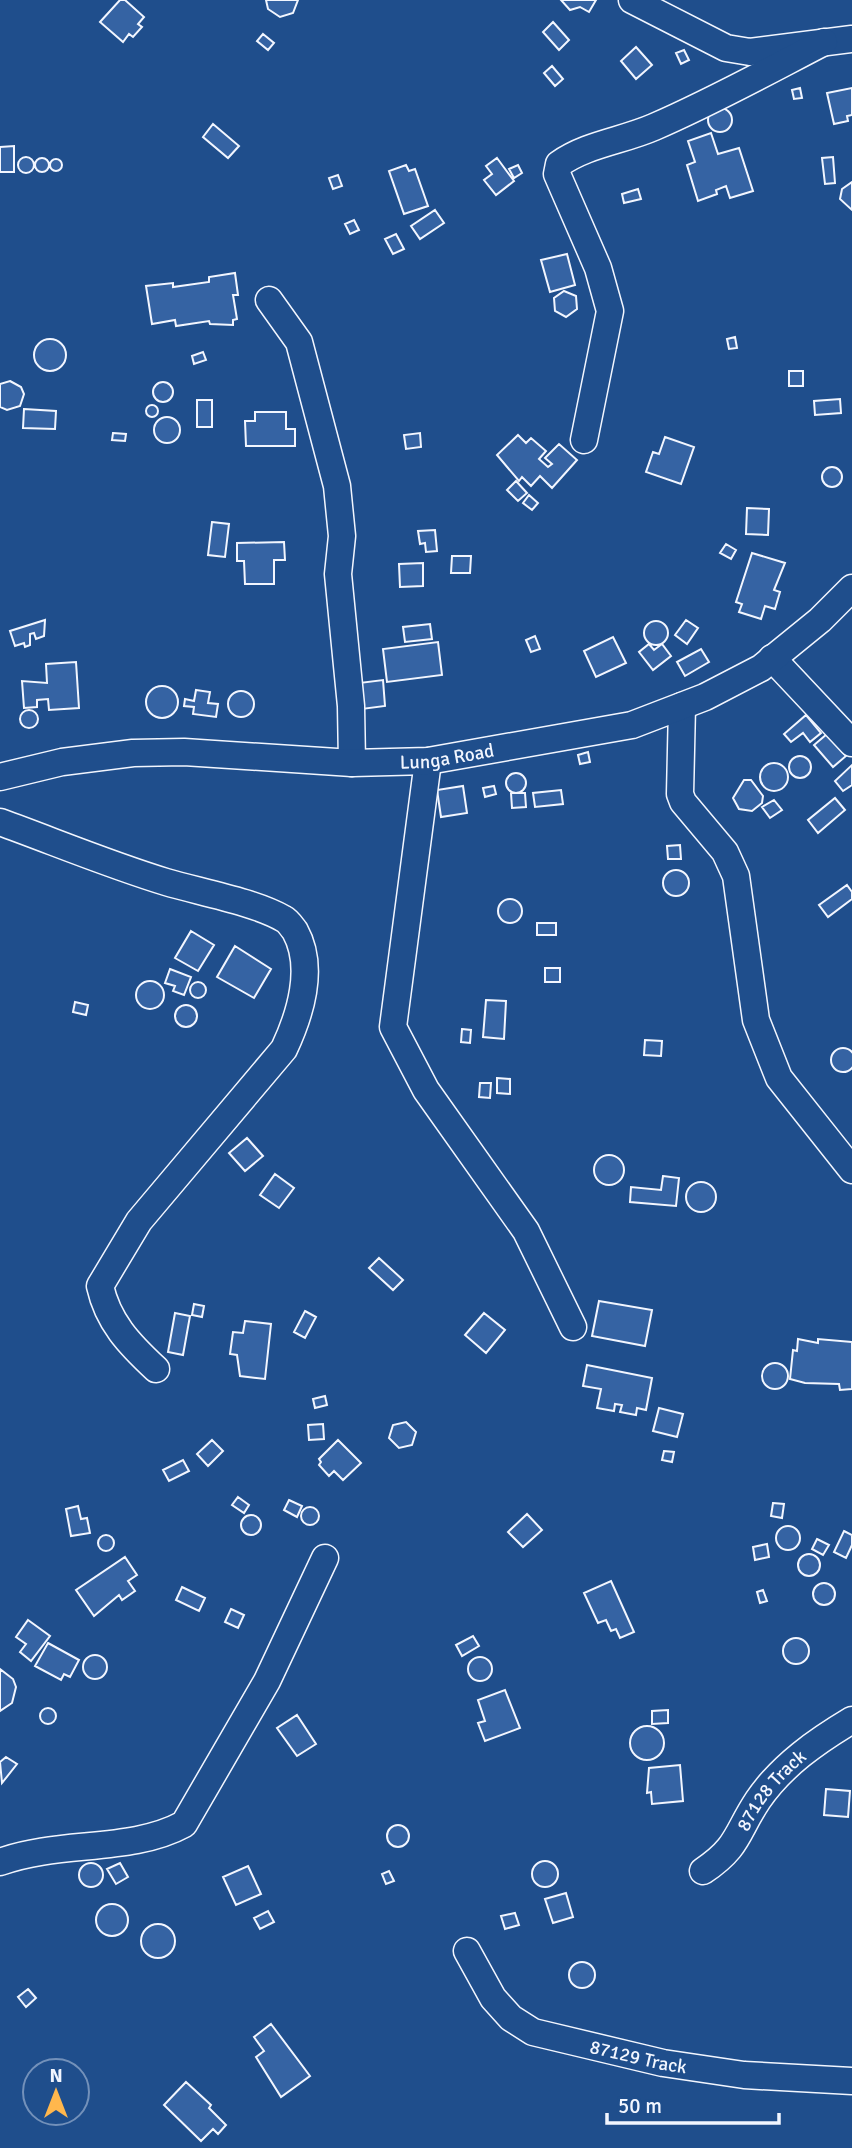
<svg xmlns="http://www.w3.org/2000/svg" width="852" height="2148" font-family="Signika,sans-serif">
<style>
.building{fill:#3563a3;stroke:#f2f6ff;stroke-width:2}
.lines{fill:none;stroke-linecap:round;stroke-linejoin:round}
.minor-casing{stroke:#f2f6ff;stroke-width:29}
.minor{stroke:#1f4e8c;stroke-width:26}
.labels{text-anchor:middle;stroke-width:5;stroke-linejoin:round;paint-order:stroke}
.street-label{font-size:19px;fill:#f2f6ff;stroke:#1f4e8c}
</style>
<rect width="100%" height="100%" fill="#1f4e8c"/>
<path class="building" d="M120 0H125L144 17 138 24 142 27 133 37 129 34 123 42 100 22Z
M266 0H298L293 13 280 17 268 9Z
M561 0H596L589 12 580 7 570 10Z
M553 22 569 40 559 50 543 32Z
M263 34 274 43 268 50 257 41Z
M636 47 652 65 636 79 621 61Z
M684 50 689 60 681 64 676 53Z
M552 66 563 79 555 86 544 73Z
M800 88 802 98 794 99 792 90Z
M852 88V115L847 116 848 121 834 124 827 93Z
M708 120a12 12 0 1 1 24 0a12 12 0 1 1-24 0Z
M213 124 239 146 228 158 203 137Z
M711 133 718 154 739 148 753 191 730 198 726 186 716 190 717 194 698 201 687 165 695 162 688 141Z
M14 146V172H0V147Z
M833 157 835 183 825 184 822 158Z
M18 165a8 8 0 1 1 16 0a8 8 0 1 1-16 0Z
M35 165a7 7 0 1 1 14 0a7 7 0 1 1-14 0Z
M497 158 514 181 496 195 484 180 492 174 486 166Z
M50 165a6 6 0 1 1 12 0a6 6 0 1 1-12 0Z
M406 165 409 171 415 169 428 206 404 214 389 171Z
M518 165 522 173 514 178 509 169Z
M338 175 342 186 333 189 329 178Z
M852 182V210L840 199 842 189Z
M638 189 641 199 624 203 622 194Z
M435 210 444 223 420 239 411 226Z
M354 220 359 230 350 234 345 224Z
M396 234 404 249 393 254 385 239Z
M567 254 575 285 550 292 541 260Z
M235 273 238 295H233L237 319 233 320V325L210 324 209 321 176 326 175 320 152 324 146 286 173 283V287L209 282V277Z
M564 291 576 296 577 309 566 317 555 311 554 298Z
M735 337 737 348 729 349 727 339Z
M34 355a16 16 0 1 1 32 0a16 16 0 1 1-32 0Z
M203 352 206 360 194 364 192 356Z
M789 371H803V386H789Z
M10 381 21 387 24 394 20 406 7 410 0 407V384Z
M153 392a10 10 0 1 1 20 0a10 10 0 1 1-20 0Z
M840 399 841 413 815 415 814 401Z
M197 400H212V427H197Z
M146 411a6 6 0 1 1 12 0a6 6 0 1 1-12 0Z
M24 409 56 411 55 429 23 428Z
M255 412H286V429H295V446H246L245 421H255Z
M154 430a13 13 0 1 1 26 0a13 13 0 1 1-26 0Z
M113 433 126 434 125 441 112 440Z
M420 433 421 447 406 449 404 435Z
M518 435 526 443 531 438 546 451 539 459 548 467 552 464 545 458 559 444 577 460 552 488 540 476 531 486 522 477 519 481 497 455Z
M665 437 694 447 681 484 646 472 653 452 659 454Z
M822 477a10 10 0 1 1 20 0a10 10 0 1 1-20 0Z
M516 481 527 493 518 501 507 490Z
M529 495 538 503 532 510 523 503Z
M747 508 769 509 768 535 746 534Z
M212 522 229 524 225 557 208 555Z
M435 530 437 551 426 552 425 543 420 544 418 531Z
M284 542 285 560H274V584H245L244 561H237V543Z
M726 544 736 550 731 559 720 553Z
M752 553 785 563 774 590 780 592 775 609 765 606 761 619 739 612 742 604 736 602Z
M452 556H471L470 573H451Z
M423 563V586L400 587 399 564Z
M45 620 44 636 36 639 34 633 30 634V645L25 647 24 643 15 646 10 631Z
M686 620 698 628 687 644 675 635Z
M644 633a12 12 0 1 1 24 0a12 12 0 1 1-24 0Z
M430 624 432 639 405 642 403 627Z
M535 636 540 649 531 652 526 640Z
M613 637 626 663 596 677 584 651Z
M438 642 442 675 387 682 383 649Z
M649 644 654 650 662 644 671 656 653 670 639 652Z
M701 649 709 662 685 676 677 662Z
M76 662 79 708 49 710 48 699 37 700V707L24 708 22 681 47 683 46 664Z
M383 680 385 706 362 709 359 683Z
M146 702a16 16 0 1 1 32 0a16 16 0 1 1-32 0Z
M196 690 210 692 208 703 218 704 216 717 193 714 194 707 184 706 185 699 194 701Z
M228 704a13 13 0 1 1 26 0a13 13 0 1 1-26 0Z
M20 719a9 9 0 1 1 18 0a9 9 0 1 1-18 0Z
M806 715 821 733 810 742 803 733 791 742 784 734Z
M827 734 846 756 833 767 814 745Z
M588 752 590 762 580 764 578 755Z
M789 767a11 11 0 1 1 22 0a11 11 0 1 1-22 0Z
M760 777a14 14 0 1 1 28 0a14 14 0 1 1-28 0Z
M852 765V785L843 791 835 781Z
M506 783a10 10 0 1 1 20 0a10 10 0 1 1-20 0Z
M744 780H751L763 796 762 803 752 811 739 809 733 798Z
M463 786 467 813 441 817 437 790Z
M494 786 496 794 485 797 483 788Z
M561 790 563 804 535 807 533 793Z
M511 793H525L526 807 512 808Z
M835 798 845 810 818 833 808 820Z
M774 800 782 810 770 818 762 807Z
M680 845 681 859H668L667 846Z
M663 883a13 13 0 1 1 26 0a13 13 0 1 1-26 0Z
M847 885 852 892V899L828 917 819 905Z
M498 911a12 12 0 1 1 24 0a12 12 0 1 1-24 0Z
M537 923H556V935H537Z
M191 931 214 945 198 971 175 958Z
M235 946 271 969 254 998 217 977Z
M545 968H560V982H545Z
M170 969 191 977 184 995 173 991 175 986 165 983Z
M136 995a14 14 0 1 1 28 0a14 14 0 1 1-28 0Z
M190 990a8 8 0 1 1 16 0a8 8 0 1 1-16 0Z
M486 1000 506 1001 504 1039 483 1037Z
M75 1002 88 1005 86 1015 73 1012Z
M175 1016a11 11 0 1 1 22 0a11 11 0 1 1-22 0Z
M462 1029 471 1030 470 1043 461 1042Z
M645 1040 662 1041 661 1056 644 1055Z
M831 1060a12 12 0 1 1 24 0a12 12 0 1 1-24 0Z
M497 1078 510 1079V1094L497 1093Z
M480 1083H491L490 1098 479 1097Z
M247 1138 263 1156 245 1171 229 1153Z
M594 1170a15 15 0 1 1 30 0a15 15 0 1 1-30 0Z
M275 1174 294 1188 279 1208 260 1195Z
M663 1176 679 1178 676 1206 630 1202 631 1187 661 1190Z
M686 1197a15 15 0 1 1 30 0a15 15 0 1 1-30 0Z
M379 1258 403 1280 393 1290 369 1268Z
M599 1301 652 1310 645 1346 592 1336Z
M194 1304 204 1306 202 1317 192 1315Z
M305 1311 316 1317 305 1338 294 1332Z
M175 1313 190 1316 183 1355 168 1352Z
M484 1313 505 1330 486 1353 465 1335Z
M245 1321 271 1324 265 1379 240 1376 237 1355 230 1354 233 1332 243 1333Z
M798 1339 818 1343V1339L852 1342V1389L840 1390 839 1384 805 1383 790 1379 793 1350 797 1351Z
M762 1376a13 13 0 1 1 26 0a13 13 0 1 1-26 0Z
M587 1365 652 1378 646 1410 637 1408 636 1415 620 1412 622 1405 615 1404 614 1411 597 1408 601 1389 583 1386Z
M325 1396 327 1405 315 1408 313 1399Z
M659 1408 683 1414 677 1437 653 1431Z
M406 1422 416 1432 412 1445 399 1448 389 1438 393 1425Z
M323 1424 324 1439 309 1440 308 1425Z
M212 1440 223 1451 208 1466 197 1454Z
M338 1440 361 1463 343 1480 334 1471 329 1476 319 1465 321 1462 319 1459Z
M664 1451 674 1452 672 1462 662 1460Z
M183 1460 189 1471 169 1481 163 1470Z
M238 1497 249 1505 244 1513 232 1505Z
M289 1500 302 1506 297 1517 284 1510Z
M773 1503 784 1504 782 1518 771 1516Z
M78 1506 81 1519 87 1518 90 1533 71 1536 66 1509Z
M301 1516a9 9 0 1 1 18 0a9 9 0 1 1-18 0Z
M527 1514 542 1530 523 1547 508 1532Z
M241 1525a10 10 0 1 1 20 0a10 10 0 1 1-20 0Z
M776 1538a12 12 0 1 1 24 0a12 12 0 1 1-24 0Z
M844 1531 852 1535V1545L846 1558 834 1552Z
M98 1543a8 8 0 1 1 16 0a8 8 0 1 1-16 0Z
M817 1539 829 1545 823 1555 812 1549Z
M767 1544 769 1557 755 1560 753 1547Z
M798 1565a11 11 0 1 1 22 0a11 11 0 1 1-22 0Z
M125 1557 137 1575 128 1581 135 1591 122 1600 119 1595 94 1616 76 1590Z
M611 1581 634 1632 620 1638 616 1629 611 1631 606 1620 598 1623 584 1593Z
M813 1594a11 11 0 1 1 22 0a11 11 0 1 1-22 0Z
M182 1587 205 1598 199 1611 176 1600Z
M763 1590 767 1601 760 1603 757 1592Z
M231 1609 244 1615 238 1628 225 1622Z
M28 1620 50 1636 31 1661 20 1652 26 1644 16 1637Z
M473 1636 479 1646 462 1656 456 1645Z
M783 1651a13 13 0 1 1 26 0a13 13 0 1 1-26 0Z
M48 1643 79 1660 70 1677 64 1674 61 1680 35 1666Z
M83 1667a12 12 0 1 1 24 0a12 12 0 1 1-24 0Z
M468 1669a12 12 0 1 1 24 0a12 12 0 1 1-24 0Z
M0 1669 13 1679 16 1687 12 1703 0 1711Z
M505 1690 520 1728 485 1741 478 1723 485 1721 478 1700Z
M40 1716a8 8 0 1 1 16 0a8 8 0 1 1-16 0Z
M668 1710V1723L652 1724V1711Z
M297 1715 316 1744 297 1756 277 1728Z
M630 1743a17 17 0 1 1 34 0a17 17 0 1 1-34 0Z
M6 1757 17 1764 2 1783 0 1762Z
M680 1765 683 1801 652 1804 651 1792 647 1793 649 1768Z
M826 1789 850 1791 848 1817 824 1815Z
M387 1836a11 11 0 1 1 22 0a11 11 0 1 1-22 0Z
M532 1874a13 13 0 1 1 26 0a13 13 0 1 1-26 0Z
M120 1863 128 1877 116 1884 107 1869Z
M79 1875a12 12 0 1 1 24 0a12 12 0 1 1-24 0Z
M248 1866 261 1894 236 1905 223 1877Z
M389 1871 394 1881 386 1884 382 1874Z
M566 1893 573 1917 553 1923 545 1899Z
M96 1920a16 16 0 1 1 32 0a16 16 0 1 1-32 0Z
M268 1911 274 1922 260 1929 254 1918Z
M515 1913 519 1925 505 1929 501 1916Z
M141 1941a17 17 0 1 1 34 0a17 17 0 1 1-34 0Z
M569 1975a13 13 0 1 1 26 0a13 13 0 1 1-26 0Z
M28 1989 36 1998 26 2007 18 1997Z
M271 2024 310 2076 281 2097 256 2057 264 2051 254 2037Z
M186 2082 211 2105 209 2108 226 2125 218 2134 213 2129 201 2141 164 2105Z"/>
<g class="lines">
<g class="minor-casing">
<g id="minor">
<path d="M632 0 726 48 750 52 852 39"/>
<path d="M269 300 299 342 337 486 342 536 338 574 351 706 352 763"/>
<path d="M584 440 610 311 598 268 557 174 559 164C587 144 622 141 654 127 712 102 768 71 824 42"/>
<path d="M772 658 852 743"/>
<path d="M682 706 680 794 683 802 725 852 736 876 756 1020 779 1078 852 1170"/>
<path d="M428 761 393 1027 426 1090 526 1231 573 1327"/>
<path id="s1" d="M0 777 62 762 133 753 184 752 352 763 428 761 632 725 705 697 761 668 820 620 852 588"/>
<path d="M0 822C55 842 110 865 166 882 200 892 255 902 284 919 288 921 292 927 295 931 315 967 300 1015 284 1049L139 1221 100 1286C108 1322 129 1344 156 1369"/>
<path d="M0 1862C60 1840 131 1853 184 1824L267 1681 325 1558"/>
<path id="s2" d="M703 1871C739 1847 736 1833 758 1800 782 1765 817 1741 852 1720"/>
<path id="s3" d="M467 1951 493 1998 511 2018 533 2032 663 2063 744 2075 852 2081"/>
</g>
</g>
<use href="#minor" class="minor"/>
</g>
<g class="labels">
<g class="street-label">
<text dy="7" stroke="none"><textPath href="#s1" startOffset="450">Lunga Road</textPath></text>
<text dy="7" stroke="none"><textPath href="#s2" startOffset="107">87128 Track</textPath></text>
<text dy="7" stroke="none"><textPath href="#s3" startOffset="215">87129 Track</textPath></text>
</g>
</g>
<g transform="translate(56 2092)"><circle r="33" fill="#1f4e8c" stroke="#7391ba" stroke-width="2"/>
<path d="M0-5L12 26L0 18L-12 26Z" fill="#ffb74d"/>
<text y="-10" font-size="19" font-weight="bold" text-anchor="middle" fill="#f2f6ff">N</text>
</g>
<path d="M607 2113v10h172v-10" fill="none" stroke="#f2f6ff" stroke-width="3.5"/>
<text x="618" y="2113" font-size="21" fill="#f2f6ff" stroke="#1f4e8c" stroke-width="5" paint-order="stroke">50 m</text>
</svg>
